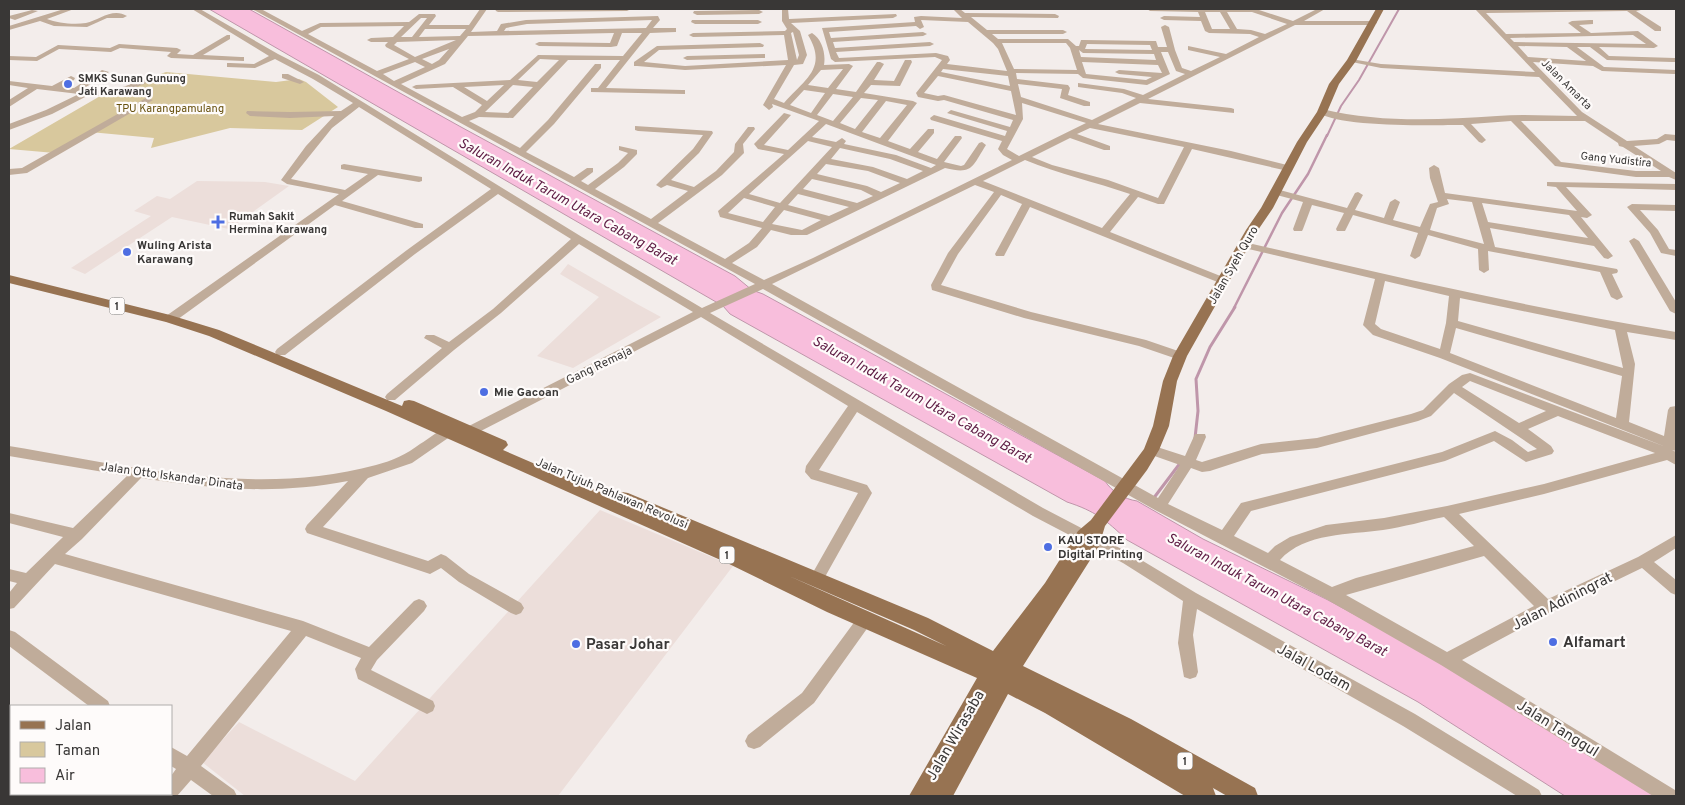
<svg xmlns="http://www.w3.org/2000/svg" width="1685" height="805" font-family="Overpass,sans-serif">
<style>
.built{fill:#ecdeda}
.green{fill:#d8c89d}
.water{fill:#f8bedc;stroke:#bf96aa}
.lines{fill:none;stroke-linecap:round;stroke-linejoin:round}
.stream-far2{stroke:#bf96aa;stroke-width:2}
.stream-far1{stroke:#bf96aa;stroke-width:2.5}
.stream{stroke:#bf96aa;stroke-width:3}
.minor{fill:#c0ac9a;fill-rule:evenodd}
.major{fill:#977352;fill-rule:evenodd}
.poi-dot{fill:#4e6ee2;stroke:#fefbfa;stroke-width:2}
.labels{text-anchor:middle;stroke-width:4.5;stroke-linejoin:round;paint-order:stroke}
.far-poi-label{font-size:11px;font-weight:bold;fill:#393736;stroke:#fefbfa;text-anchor:start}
.far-street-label{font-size:11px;fill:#393736;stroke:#fefbfa}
.far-park-label{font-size:11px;fill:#67510e;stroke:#fefbfa}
.shield{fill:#fefbfa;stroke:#747271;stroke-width:1}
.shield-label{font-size:11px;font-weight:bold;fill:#393736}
.poi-label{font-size:12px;font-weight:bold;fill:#393736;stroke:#fefbfa;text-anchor:start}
.street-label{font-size:12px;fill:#393736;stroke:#fefbfa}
.water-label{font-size:14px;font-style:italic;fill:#612047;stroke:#fefbfa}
.near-street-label{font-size:15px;fill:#393736;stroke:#fefbfa}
.near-poi-label{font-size:15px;font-weight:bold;fill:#393736;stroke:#fefbfa;text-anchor:start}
</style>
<rect width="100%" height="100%" fill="#f3edeb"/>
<path class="built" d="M197 181 265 182 289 186 229 229 172 217 85 274 71 268 151 216 134 211 157 196 170 199Z
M568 264 637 304 661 317 573 368 537 356 599 297 560 274Z
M600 510 733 566 558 796H245L202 762 239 722 355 781Z"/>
<path class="green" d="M166 72 276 82 299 79 306 82 338 107 302 130 230 128 151 148 154 138 90 132 55 153 9 149 102 95Z"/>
<path class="water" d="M209 9H249L461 127 735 276 752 290 763 294 1105 481C1112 492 1124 499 1137 501L1203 539 1328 600 1447 665 1659 796H1565L1418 702 1127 540C1106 520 1095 511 1067 502L730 314 723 306Z"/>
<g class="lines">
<path class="stream-far2" d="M1327 136 1341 106 1359 80 1399 9"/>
<path class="stream-far1" d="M1234 308 1282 213 1308 174 1327 135"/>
<path class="stream" d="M1195 438 1198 411 1196 379 1210 347 1235 307
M1153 499 1181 462"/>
<path class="minor" d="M64 9H74L47 19C57 23 74 25 86 23 99 20 113 7 127 16L123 18H107L87 27 54 26 40 21 9 30V26Z
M192 9H200L278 54 319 75 582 237 702 308 755 284 252 9H261L302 31 320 23 409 22 419 14H435L436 16 429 25H469L480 9H487L471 32 497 31 501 24 526 20 658 16 660 20 653 28H676V32L650 33 606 88 682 90H685V94L591 92V88H598L620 60H568L513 118 479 117 469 121 520 148 548 120 595 64H601V68L554 124 526 152 574 177 587 168H593V172L581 181 588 185 618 163 628 153 619 150V146L637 150V154L624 167 595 189 651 219 688 191 667 185 661 188 656 185 693 149 703 135 638 131 635 130V126L712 131 713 133 699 153 671 180 694 187 716 171 734 152 735 144 748 127H754L755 129 743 144 744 153 722 175 658 223 725 259 749 243 762 228 720 217 718 211 784 154 758 149 754 144 784 113 791 115 764 145 788 150 819 121 772 104 773 107 769 110 763 105 786 65 685 70 637 66H634V62L657 46 760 43 764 45 763 47 659 50 644 62 685 66 788 60 784 35 693 37 689 35 693 33 785 31 787 29 782 21V9H788L789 19 896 14 897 16 893 18 791 23 800 31 807 55 803 64 794 65 774 99 784 103C805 79 828 68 808 35L812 33C822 39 826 54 824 65L849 64 853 66 836 89 856 92 877 62H880L884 64 874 80 894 81 905 60H911L912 62 900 86 871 85 864 93 913 101 917 103 888 141 910 149 928 129H934V133L918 152 937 159 955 136H961L962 138 944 162 961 166 964 165 979 143 982 142 986 145C972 167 973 175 945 168L807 235H791L771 230 757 247 732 263 764 280 813 258 1012 160 1003 155 998 149 1002 141 931 120 930 118 934 115 1005 136 1007 131 947 113 951 110 1010 127 1013 120 944 100 938 101 918 97 916 93 942 60 935 57 835 62 831 59 822 28 915 22 914 17 921 16 962 18 953 9H960L965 13 1055 14 1059 16 1058 18 971 17 987 30H1063L1067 32 1063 34H992L998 39H1068L1076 46H1079L1081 40H1084L1153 41H1156L1158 47H1167L1161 27 1165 25 1169 27 1175 50 1182 68 1191 71 1220 57 1188 50V46L1226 54 1259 37 1250 34 1209 33 1205 31 1201 21 1164 20 1160 18 1164 16 1200 17 1198 12 1150 11 1147 9H1256L1293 21 1317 9H1325L1304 21H1376L1377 23 1373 25H1295L1148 99 1231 108 1234 109V113L1140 103 1098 124 1231 151 1291 166 1293 168 1288 171 1192 149 1164 204H1158L1138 197 1110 232 1228 279 1229 281 1228 283H1220L1030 207 1005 254 1004 256H996L995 254 1022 204 1001 195 958 254 941 285 1031 312 1146 340 1184 353 1186 356 1184 359 1180 360 1139 346 1024 318 932 290 931 285 948 253 994 192 975 185 772 284 1158 498 1180 465 1146 453 1144 450 1146 447 1151 445 1185 456 1195 434H1205L1206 437 1196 460 1202 462 1261 444 1317 438 1411 414 1423 410 1449 384 1462 375 1470 373 1666 447 1440 358 1373 335 1363 325 1375 279 1240 247 1239 245 1240 243 1244 242C1388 275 1530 308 1676 332V340L1627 332 1635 364 1629 422 1664 436 1668 410 1670 407 1676 406V451L1672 450 1676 452V465L1667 460 1544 494 1459 514 1548 599 1638 557 1676 535V548L1654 562 1676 580V595L1671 593 1642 568 1551 612 1462 660 1675 790 1676 796H1653L1441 665 1326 599 1155 510 763 289 710 313 1043 508 1133 555 1196 593 1415 714 1539 790 1542 796H1517L1403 726 1197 609 1193 635 1198 672 1196 677 1190 679 1184 677 1178 643 1183 601 1123 563 1033 516 857 412 819 470 867 485 872 493 821 584 816 586 811 584 809 580 811 576 858 493 811 479 805 472 806 466 848 406 701 317 475 434H465L464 431 465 428 693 312 579 244 501 313 454 350 395 400H387L385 397 387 394 442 348 424 338 426 335H434L449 342 493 309 571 239 498 194 415 254 285 355H277L275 352 277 349 407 250 491 189 359 107 332 128 291 179 345 190 368 174 341 169V165L344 164 422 177V181L419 182 378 175 342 201 423 224V228H415L335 205 174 322H166L164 319 166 316 339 194 287 184 281 180 306 146 334 116 290 118 250 116 246 113 247 111 290 112 341 111 353 103 313 79 275 59 255 68 227 67V63H230L254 64 269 56ZM1205 12H1220L1230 29H1212ZM1227 12H1252L1287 24 1265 34 1251 30 1237 29ZM421 18H427L412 37H401ZM652 20 646 28 504 31 506 28 527 24ZM921 20 968 22 993 43 998 49 1007 71 947 64 950 60 948 56 936 53 839 58 836 52 930 46 934 44 930 42 835 48 833 42 923 36 927 34 923 32 831 38 829 32 916 26 920 29 924 27ZM404 26 393 37 371 38 367 40 371 42H388L385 45 386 47 409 59 377 71 308 34 321 27ZM425 29H466L460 36 419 37ZM793 32 799 55 797 60 791 33ZM614 33 610 43 539 42 535 44 539 46 611 47 617 46 622 33H642L623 56 538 55 510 80 416 85 412 87 416 89 453 87 482 105 475 112 462 117 401 84 445 64 468 36ZM456 40 415 57 394 45 397 42ZM1002 43H1066L1070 48 1077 70 1014 69ZM1087 44 1150 45 1152 50 1085 49ZM449 49 439 60 432 64 422 59ZM1079 50 1083 53 1154 54 1156 60 1081 57ZM1161 52H1168L1176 71 1185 74 1143 95 1124 89 1078 83V87L1122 93 1136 98 1092 120 1021 97 1018 84 1062 89 1060 98 1084 106H1090V102L1068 95 1070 88 1068 85 1017 79 1016 73 1078 74 1083 78 1147 85 1170 74ZM540 59 559 60 537 82 518 80ZM415 62 425 67 394 81 383 74ZM1082 62 1158 65 1162 73 1119 70 1115 72 1119 74 1152 77 1146 80 1086 74ZM843 69 828 88 808 85 821 70ZM943 69 1008 76 1010 86 941 72ZM938 76 1011 91 1016 115 944 95 938 96 924 93ZM504 85 487 101 464 87ZM513 85 533 87 508 113 485 112ZM804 90 825 93 811 113 790 105ZM833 94 853 97 833 121 817 115ZM861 98 878 100 855 129 840 123ZM886 101 907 105 880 138 862 132ZM1022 103 1086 123 1019 156 1007 149 1023 119ZM826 124 936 165 931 168 896 155 844 144 846 141 842 138 836 142 812 137ZM1090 128 1184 147 1158 198 1108 180 1052 165 1032 157 1070 138 1104 150H1110V146L1077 134ZM808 141 832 147 780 203 749 194ZM840 148 890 159 923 171 907 179 873 167 831 159ZM1025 160C1059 174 1095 182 1130 194L1102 228 983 181ZM826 164 868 171 900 183 881 192 867 186 817 174ZM812 179 861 190 873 196 857 203 803 189ZM798 194 849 207 829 216 788 205ZM744 198 775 207 763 222 728 213ZM784 210 821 220 802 230 772 224ZM1385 281 1449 296 1446 323 1440 349 1381 329 1375 324ZM1460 298 1615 330 1623 368 1458 321ZM1456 328 1622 376 1616 418 1450 353ZM1470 381 1546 411 1519 423 1462 387ZM1454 393 1537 449 1528 452 1512 440 1495 431 1442 452 1241 503 1222 530 1168 504 1191 468 1202 472 1210 471 1262 454 1317 448 1418 421 1431 416ZM1558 416 1655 453 1544 484 1447 506 1384 518 1326 525 1290 537 1275 546 1268 553 1234 536 1251 511 1445 461 1494 441 1526 462 1552 454 1554 451 1551 446 1528 429ZM1444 517 1474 546 1356 578 1332 587 1280 560C1305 532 1350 535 1383 530 1404 527 1424 521 1444 517ZM1484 556 1534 606 1447 652 1346 595Z
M495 9H631L627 11 498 12 496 11Z
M1475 9H1646L1636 11 1661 27V31H1655L1627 11 1486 13 1506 34 1581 33 1568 23 1572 21 1590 20H1593V24L1579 25 1591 33 1638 31 1658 46 1654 48 1599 47 1609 56 1675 58V62H1672L1607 60 1590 47H1577L1604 67 1676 70V74H1674L1602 71 1593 66 1533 62 1582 112 1627 141 1657 139 1665 134 1676 135V141L1667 140 1659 144 1634 146 1676 173V180L1669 177H1636L1555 166 1511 121 1471 124 1486 140 1482 143 1479 142 1463 125C1434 125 1338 128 1318 112L1322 109C1380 123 1438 120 1497 116 1523 114 1550 116 1577 116L1539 77 1381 68 1347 61 1351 59 1381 64 1535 72ZM1633 35 1646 44 1514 42 1510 38ZM1518 46 1567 47 1586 61 1528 57ZM1521 121H1585L1618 143 1619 146 1623 147 1661 171H1636L1561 162Z
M32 10 38 11 15 20 9 18V16Z
M694 11 759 10 763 12 759 14 697 15 693 13Z
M692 20H758L762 22 758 24H695L691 22Z
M227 35H230V39L203 55 241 57H244V61L171 58 167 56 171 52 120 48 111 52 59 49 37 61 9 60V56L36 57 58 45 110 48 119 44 177 48 181 50 177 54 193 55Z
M765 54V58H762L687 60 683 58 687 56Z
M102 70 109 72 83 89 110 92 152 76 159 78 111 97 89 95 52 114 9 130V124L46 110 79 94 37 89 9 107V100L28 88 9 85V81L52 86 71 76 75 78 74 80 62 87 74 88Z
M282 74H288L304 82 300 84 282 78Z
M146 98 153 100 27 173 9 175V169L22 168Z
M1434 165 1439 168 1445 193 1577 211 1556 187 1547 186V182L1676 184V190L1566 187 1592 215 1587 218 1581 217 1613 256 1608 259 1604 258 1594 246 1490 228 1495 247 1617 269 1618 271 1617 273 1612 274 1623 297 1617 300 1611 297 1600 272 1488 251 1489 270 1484 273 1479 270 1478 249 1428 235 1420 256 1415 259 1410 256 1418 233 1353 215 1345 231H1337L1336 229 1344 213 1312 205 1303 229 1302 231H1294L1293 229 1303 202 1273 194 1271 192 1276 189 1347 208 1355 193 1358 192 1363 195 1355 210 1384 218 1390 202 1395 199 1400 202 1393 220 1420 227 1430 204 1438 202 1430 178 1429 168ZM1447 199 1472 202 1484 244 1430 230 1437 208 1449 204ZM1482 203 1569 215 1588 238 1488 222Z
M1632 204 1676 205V211L1640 210 1658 230 1669 249 1676 250V256L1661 253 1650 233 1627 207Z
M1634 238 1639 241 1676 302V314L1670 311 1629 241Z
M446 428 451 430 452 433 451 436 412 463 368 478 323 527 428 561 441 554 446 556 469 574 521 603 524 608 521 613 516 615 511 613 459 582 441 568 430 574 307 533 305 529 307 525 348 481C274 495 214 489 141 478L82 539 65 554 303 621 369 647 414 601 419 599 424 601 427 606 424 611 377 660 371 670 433 701 435 706 433 711 427 714 421 711 358 679 355 669 361 658 306 636 201 766 234 790 237 796H213L191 780 177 796H165L164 794H171V776L176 769 171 766V747L187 756 291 631 55 564 14 608 9 609V593L17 583 9 581V569L26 573 63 537 9 523V513L73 528 127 476 9 456V446C130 466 254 498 376 465 392 461 407 454 420 444 429 439 437 431 446 428Z
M866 611 871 613 874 618 871 623 814 703 760 747 754 749 748 747 745 741 748 735 802 693 861 613Z
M9 630 15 632 108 701 110 706H89L9 646Z"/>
<path class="major" d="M1376 9H1384L1356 61 1339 84 1327 112 1307 142 1273 208 1258 230 1187 356 1177 381 1169 426 1159 450 1147 470 1105 526 1099 546 1023 666 1131 719 1255 788 1258 796H1227L1117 733 1213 788 1216 796H1185L1045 713 1008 694 953 796H909L977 678 827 612 725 562 386 411 209 336 166 322 9 283V275L170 315 219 330 402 406 404 401 409 400 414 401 506 441 508 445 503 450 614 498 616 493 622 492 628 493 928 618 993 651 1045 583 1078 531 1091 520 1144 449 1153 426 1163 381 1173 356 1246 230 1261 208 1297 142 1317 112 1329 84 1347 60ZM789 576 914 630 946 646Z"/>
</g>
<g class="poi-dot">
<circle cx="68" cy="84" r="5"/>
<path d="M215.5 214.5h5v5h5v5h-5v5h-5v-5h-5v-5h5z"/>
<circle cx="127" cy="252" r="5"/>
<circle cx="484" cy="392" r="5"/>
<circle cx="1048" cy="547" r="5"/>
<circle cx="1553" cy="642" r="5"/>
<circle cx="576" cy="644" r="5"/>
</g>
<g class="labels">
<g class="far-poi-label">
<text x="78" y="82">SMKS Sunan Gunung<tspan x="78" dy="13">Jati Karawang</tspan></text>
<text x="229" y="220">Rumah Sakit<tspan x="229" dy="13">Hermina Karawang</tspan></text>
</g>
<g class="far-street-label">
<text transform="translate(1567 84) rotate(45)" y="4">Jalan Amarta</text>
<text transform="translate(1616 159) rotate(6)" y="4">Gang Yudistira</text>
</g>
<g class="far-park-label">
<text x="170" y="112">TPU Karangpamulang</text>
</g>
<g class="shield">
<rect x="109.5" y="297.5" width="15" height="17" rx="4"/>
<rect x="719.5" y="546.5" width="15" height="17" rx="4"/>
<rect x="1177.5" y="752.5" width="15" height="17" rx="4"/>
</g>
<g class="shield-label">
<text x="117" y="310">1</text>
<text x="727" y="559">1</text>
<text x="1185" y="765">1</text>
</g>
<g class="poi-label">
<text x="137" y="249">Wuling Arista<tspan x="137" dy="14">Karawang</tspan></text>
<text x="494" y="396">Mie Gacoan</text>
<text x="1058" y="544">KAU STORE<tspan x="1058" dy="14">Digital Printing</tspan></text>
</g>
<g class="street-label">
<text transform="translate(1233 265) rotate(-60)" y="4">Jalan Syeh Quro</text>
<text transform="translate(599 365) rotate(-26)" y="4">Gang Remaja</text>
<text transform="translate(172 476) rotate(8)" y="4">Jalan Otto Iskandar Dinata</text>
<text transform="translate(612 493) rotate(23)" y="4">Jalan Tujuh Pahlawan Revolusi</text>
</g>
<g class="water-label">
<text transform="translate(568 201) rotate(29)" y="5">Saluran Induk Tarum Utara Cabang Barat</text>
<text transform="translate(922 399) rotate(29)" y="5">Saluran Induk Tarum Utara Cabang Barat</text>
<text transform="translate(1277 594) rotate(28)" y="5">Saluran Induk Tarum Utara Cabang Barat</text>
</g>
<g class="near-street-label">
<text transform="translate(1562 601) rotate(-27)" y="5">Jalan Adiningrat</text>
<text transform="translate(1314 667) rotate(29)" y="5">Jalal Lodam</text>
<text transform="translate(1558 728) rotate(32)" y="5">Jalan Tanggul</text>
<text transform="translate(955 735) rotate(-60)" y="5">Jalan Wirasaba</text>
</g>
<g class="near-poi-label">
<text x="1563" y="647">Alfamart</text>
<text x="586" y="649">Pasar Johar</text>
</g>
</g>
<rect width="1685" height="805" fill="none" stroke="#393736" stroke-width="20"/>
<rect x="10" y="705" width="162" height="90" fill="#fefbfa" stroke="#afadac"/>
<rect x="20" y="721" width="25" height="8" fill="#977352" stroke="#afadac"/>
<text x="55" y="730" font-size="15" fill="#393736">Jalan</text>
<rect x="20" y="742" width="25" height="15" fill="#d8c89d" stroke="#afadac"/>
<text x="55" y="755" font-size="15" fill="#393736">Taman</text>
<rect x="20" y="768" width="25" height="15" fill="#f8bedc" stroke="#afadac"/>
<text x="55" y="780" font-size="15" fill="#393736">Air</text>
</svg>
